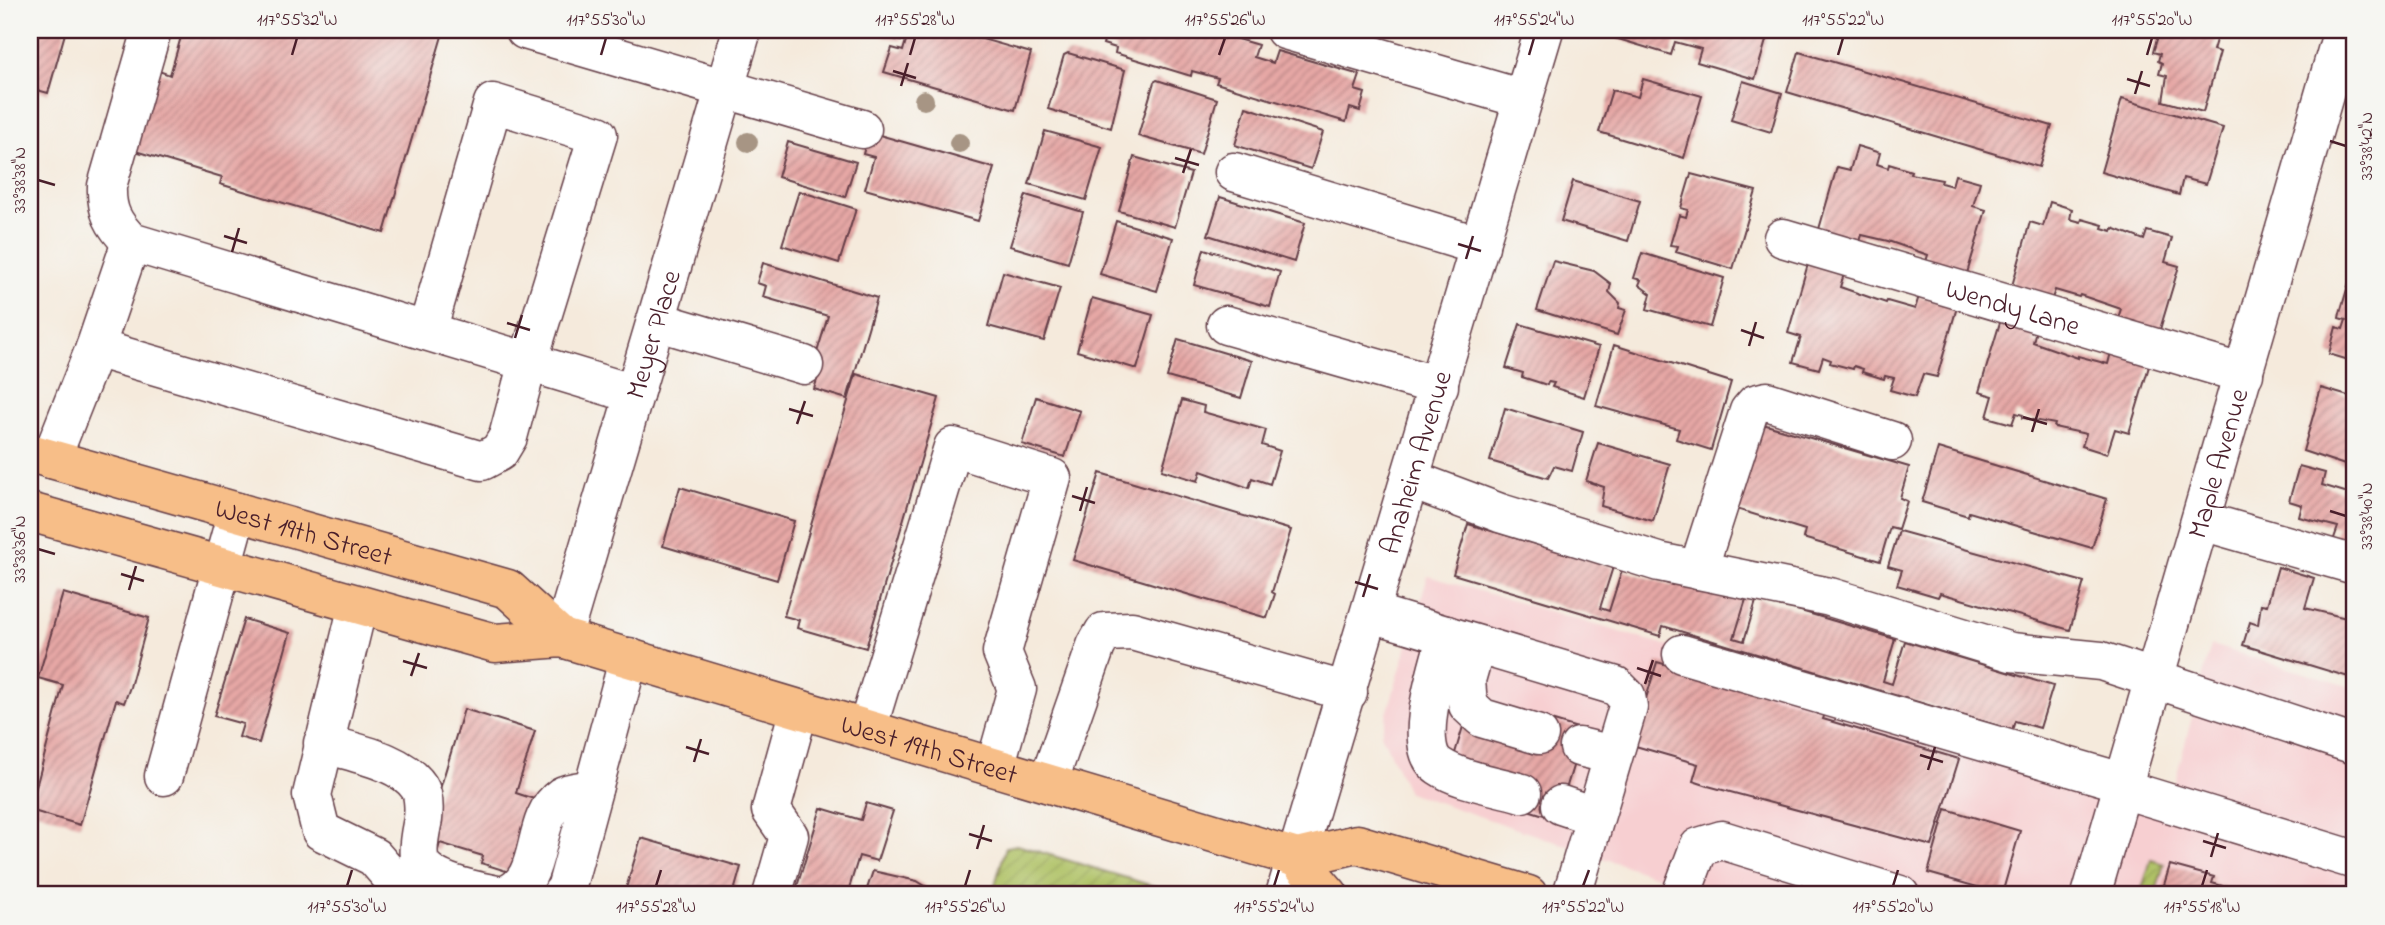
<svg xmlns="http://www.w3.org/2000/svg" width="2385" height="925" font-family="'Indie Flower',sans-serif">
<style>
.built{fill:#f7cfd1}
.garden{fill:url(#garden-furrows);stroke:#7c7048;stroke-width:2}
.building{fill:url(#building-hatch)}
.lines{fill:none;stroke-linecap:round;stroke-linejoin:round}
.minor-casing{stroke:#643d46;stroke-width:41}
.major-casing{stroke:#643d46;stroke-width:41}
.minor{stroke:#fff;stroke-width:38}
.major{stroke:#f7be88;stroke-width:38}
.tree{fill:#a79584}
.ticks{fill:none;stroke:#4a1f2b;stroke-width:2.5}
.labels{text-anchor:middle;stroke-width:6;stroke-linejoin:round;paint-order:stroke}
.street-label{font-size:28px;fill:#4a1f2b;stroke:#f6f6f2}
.neatline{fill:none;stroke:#4a1f2b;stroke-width:2.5}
.ticks-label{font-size:18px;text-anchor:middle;fill:#4a1f2b}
</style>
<defs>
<pattern id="garden-furrows" width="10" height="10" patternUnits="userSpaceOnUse" patternTransform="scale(1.75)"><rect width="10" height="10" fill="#aec164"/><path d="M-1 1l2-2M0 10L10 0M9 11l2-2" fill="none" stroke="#97a557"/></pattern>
<pattern id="building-hatch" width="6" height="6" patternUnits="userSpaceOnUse" patternTransform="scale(1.75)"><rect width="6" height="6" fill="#e6a7a5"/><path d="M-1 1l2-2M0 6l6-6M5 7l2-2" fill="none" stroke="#bc8787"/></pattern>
</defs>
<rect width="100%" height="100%" fill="#f6f6f2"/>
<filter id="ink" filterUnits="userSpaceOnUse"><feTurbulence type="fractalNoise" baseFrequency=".0143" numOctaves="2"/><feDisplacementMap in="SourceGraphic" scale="14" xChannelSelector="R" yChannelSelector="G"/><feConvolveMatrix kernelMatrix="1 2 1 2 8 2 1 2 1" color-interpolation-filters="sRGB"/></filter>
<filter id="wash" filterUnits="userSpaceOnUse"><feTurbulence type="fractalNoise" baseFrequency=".00686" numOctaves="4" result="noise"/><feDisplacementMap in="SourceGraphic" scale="28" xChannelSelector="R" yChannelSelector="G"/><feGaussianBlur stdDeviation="1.57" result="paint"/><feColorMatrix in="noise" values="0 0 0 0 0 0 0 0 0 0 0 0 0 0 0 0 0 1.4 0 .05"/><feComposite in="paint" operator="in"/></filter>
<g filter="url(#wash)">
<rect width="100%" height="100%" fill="#f5eadc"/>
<path class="built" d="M1428 576 2172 793 2211 645 2355 688V895H1712L1408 792 1381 734Z"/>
<path class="garden" d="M1017 845 1183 895H998L994 888 1006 847Z
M2151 860 2164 864 2155 895H2140Z"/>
<g id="blocks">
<path class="building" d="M30 30H66L48 93 30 88Z
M183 30H420L442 36 384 233 220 184 222 177 132 150 156 70 170 75Z
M863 30H904L901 41Z
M909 30H951L1031 53 1015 110 884 72 892 48 903 51Z
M1107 30H1157L1172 34 1173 30H1206L1258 45 1254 57 1273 63 1277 51 1360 75 1355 90 1365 93 1360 111 1350 108 1346 122 1216 83 1218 78 1192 71 1191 76 1115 53 1116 48 1103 44Z
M1617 30H1769L1755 79 1697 62 1701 49 1675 42 1671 55 1615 38Z
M2160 30H2219L2213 50 2220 52 2203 112 2163 101 2167 76 2159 74 2162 63 2158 61 2160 54 2153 52Z
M1799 52 2052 126 2039 167 1787 92Z
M1068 53 1125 70 1111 128 1048 109 1064 55Z
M1643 79 1702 96 1684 158 1599 132 1612 90 1638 97Z
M1157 80 1217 99 1201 154 1138 136 1154 82Z
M1743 81 1782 93 1771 132 1731 120Z
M2122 99 2223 128 2206 184 2183 178 2179 195 2101 172Z
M1246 107 1323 132 1311 169 1235 145Z
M1045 131 1102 147 1086 200 1029 184Z
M869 132 994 168 978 221 865 189 874 157 863 154Z
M788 142 856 162 845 197 778 177Z
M1857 146 1880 153 1877 164 1888 168 1889 164 1911 171 1910 174 1942 180 1941 183 1952 186 1955 175 1980 182 1973 206 1986 210 1965 280 1924 268 1928 255 1888 241 1862 235 1858 248 1817 236 1837 167 1850 170Z
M1134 157 1191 173 1175 227 1119 211Z
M1691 174 1756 191 1733 269 1676 252 1678 246 1670 245 1679 215 1686 217 1688 210 1681 208Z
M1573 181 1640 201 1628 241 1561 221Z
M799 191 856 209 839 263 782 245Z
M1026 195 1083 212 1068 263 1010 246Z
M1220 197 1305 223 1294 262 1208 235Z
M2050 202 2072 209 2070 219 2081 222 2082 219 2103 225 2102 228 2112 231 2113 228 2144 240 2147 231 2172 238 2165 262 2179 266 2158 336 2116 324 2121 309 2080 295 2079 297 2055 290 2050 304 2010 293 2030 222 2043 226Z
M1116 221 1173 238 1157 291 1100 274Z
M1204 249 1280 272 1270 307 1194 285Z
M1642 253 1724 278 1710 327 1647 309 1651 294 1639 285 1641 280 1634 278Z
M1553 261 1594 271 1611 284 1609 292 1620 303 1619 308 1626 310 1617 335 1537 310Z
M763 263 877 298 847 399 814 389 820 371 812 369 828 316 763 297 766 286 757 283Z
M1808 264 1844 274 1840 287 1886 303 1887 301 1915 309 1919 296 1957 307 1937 377 1923 374 1915 397 1890 390 1894 378 1885 376 1884 379 1862 372 1863 369 1854 366 1853 369 1830 363 1831 360 1823 357 1819 369 1793 362 1801 337 1788 333Z
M2353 269 2355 270V362L2329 354 2336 327 2343 329 2346 320 2339 318 2340 313Z
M1003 272 1060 288 1044 341 988 326Z
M1092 298 1153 315 1137 369 1077 351Z
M2001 319 2036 330 2033 342 2078 358V356L2108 364 2111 352 2150 363 2129 433 2115 429 2107 454 2082 446 2086 434 2054 427 2055 424 2023 418V415L2016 413 2012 424 1987 417 1993 396 1979 392Z
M1520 324 1599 347 1584 397 1552 387 1554 383 1548 382 1547 385 1522 377 1523 373 1506 368Z
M1178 339 1252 361 1241 398 1167 377Z
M1614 345 1731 382 1711 450 1676 439 1679 429 1596 406Z
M856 374 939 398 866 648 797 628 799 620 784 616Z
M2321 388 2355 398 2354 468 2303 451Z
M1036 397 1080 411 1065 457 1022 444Z
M1182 400 1204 406 1203 412 1266 430 1262 445 1280 451 1270 484 1252 478 1249 488 1201 471 1198 481 1162 470Z
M1505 408 1583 432 1572 471 1554 466 1548 478 1490 461Z
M1756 422 1909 467 1900 498 1907 501 1898 529 1890 527 1880 561 1803 538 1805 530 1730 507Z
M1598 443 1670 464 1653 521 1601 506 1604 487 1586 481Z
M1938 448 2107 499 2092 548 1969 512 1968 516 1922 502Z
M2299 466 2325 473 2322 485 2348 493 2352 482 2355 483V555L2331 547 2338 527 2299 517 2302 505 2289 501Z
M1100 473 1291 530 1272 592 1275 594 1267 618 1073 560Z
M680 487 794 521 777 580 663 546Z
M1468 524 1613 567 1600 608 1609 611 1622 570 1672 585 1675 575 1747 596 1734 638 1744 641 1757 598 1895 639 1883 681 1892 684 1905 641 2053 686 2040 728 2015 721 2012 730 1663 626 1660 636 1453 574Z
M1899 531 2084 582 2070 630 1940 593 1938 597 1897 585 1902 570 1888 566Z
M2278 567 2314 578 2305 608 2355 620V679L2243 645 2250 622 2258 625 2261 604 2267 605Z
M63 593 149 618 130 687 124 703 116 700 80 825 30 810 63 685 38 678Z
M244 619 290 633 259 743 239 737 243 724 214 716Z
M1657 662 1826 711 1823 719 1959 759 1932 846 1708 786 1693 781 1698 764 1632 745Z
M464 709 535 731 516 793 537 800 519 875 481 863 483 856 440 843 438 850 423 846Z
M1544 718 1584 730 1557 819 1518 807 1452 763 1465 720Z
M866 803 893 811 877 861 859 856 847 895H813L796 890 821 808 861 820Z
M1946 809 2020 831 2002 894 1928 873Z
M641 838 741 867 733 895H624Z
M2170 865 2214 877 2212 883 2253 895H2161Z
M873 871 917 881 925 886 922 895H865Z
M142 890 158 895H141Z"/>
</g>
</g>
<g filter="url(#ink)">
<use href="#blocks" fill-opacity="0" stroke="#643d46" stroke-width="2"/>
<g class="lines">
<g class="minor-casing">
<g id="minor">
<path d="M152 30 107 186C106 211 113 224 131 242L634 394"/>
<path d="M525 30 862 129"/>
<path d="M1285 30 1523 99"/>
<path d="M1234 172 1480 246"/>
<path id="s1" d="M1783 238 2244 374"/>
<path d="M656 321 804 365"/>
<path d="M1226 325 1439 386"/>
<path d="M95 348 482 461 499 452 508 437 528 362 598 135 493 103 427 331"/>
<path d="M51 459 95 348 131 242"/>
<path d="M1412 480 1500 513 1659 562 1830 597 2011 652 2101 661 2355 745"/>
<path d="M2202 521 2355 565"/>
<path d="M1698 570 1749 411 1755 404 1767 401 1892 441"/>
<path d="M358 605 312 795 321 831 374 857 407 895"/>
<path d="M1372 613 1616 686 1626 696 1628 707 1572 895"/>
<path d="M1447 635C1440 662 1410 748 1439 766 1461 781 1496 785 1522 793"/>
<path id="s2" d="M562 638 742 30"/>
<path d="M1476 645 1466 680 1468 705 1482 718 1539 735"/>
<path d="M1682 654 2125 783"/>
<path d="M867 729 953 447 1052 478 1002 652 1017 689 995 767"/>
<path d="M323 743C353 753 401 760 419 787 424 795 424 810 423 819 421 830 417 845 419 857 422 882 477 891 497 895"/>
<path d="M1579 747 1613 755"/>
<path d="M164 776 237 512"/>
<path d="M1048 783 1096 646 1104 632 1132 631 1348 692"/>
<path d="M2123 789 2355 860"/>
<path d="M1561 805 1594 816"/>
<path d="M505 895C547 880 528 820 562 796 570 791 584 791 593 789"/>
<path d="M561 895 566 889 629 657"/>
<path d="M772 895 789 836 771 810 799 709"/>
<path id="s3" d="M1285 895 1544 30"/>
<path d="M1681 895 1699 847 1722 840 1900 895"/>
<path id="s4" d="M2091 895 2343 30"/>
</g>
</g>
<g class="major-casing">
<g id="major">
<path id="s5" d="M30 453 508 589 562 638"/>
<path id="s6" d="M30 512 495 643 562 638 1297 858 1357 844 1528 895"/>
<path d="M1297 858 1329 895"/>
</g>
</g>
<use href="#minor" class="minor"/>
<use href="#major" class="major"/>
</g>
<g class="tree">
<circle cx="924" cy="100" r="10"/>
<circle cx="748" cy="142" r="10"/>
<circle cx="959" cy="143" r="10"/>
</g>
</g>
<path class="ticks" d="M292 55 297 38M601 55 606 38M910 55 915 38M1219 55 1225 38M1529 55 1534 38M1838 55 1843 38M2147 55 2152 38M893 71 916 78M2127 79 2150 86M901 86 908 63M2135 94 2142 71M2330 141 2346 146M1175 158 1199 165M1183 173 1191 149M38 180 55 185M224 236 247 243M1458 244 1481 251M232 252 239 228M1466 259 1473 236M507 323 530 330M1741 330 1764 338M515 338 522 315M1749 346 1756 322M789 409 813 416M2023 417 2047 424M797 424 805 401M2032 432 2039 409M1072 496 1095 503M1080 511 1087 487M2330 511 2346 516M38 549 55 554M121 574 144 581M1355 582 1378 589M129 590 136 566M1363 597 1370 574M403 661 427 668M1637 668 1661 676M411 676 419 653M1645 684 1653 660M686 747 709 754M1920 755 1943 762M694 762 701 739M1928 770 1935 747M969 834 992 841M2203 841 2226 848M977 849 984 825M2211 857 2218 833M347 886 352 870M656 886 661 870M965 886 970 870M1274 886 1279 870M1583 886 1589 870M1893 886 1898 870M2202 886 2207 870"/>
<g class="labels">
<g class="street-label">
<text dy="10" stroke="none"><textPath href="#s1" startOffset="240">Wendy Lane</textPath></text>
<text dy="10" stroke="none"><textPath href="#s2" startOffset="317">Meyer Place</textPath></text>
<text dy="10" stroke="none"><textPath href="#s3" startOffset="452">Anaheim Avenue</textPath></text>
<text dy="10" stroke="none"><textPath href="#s4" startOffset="450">Maple Avenue</textPath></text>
<text dy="10" stroke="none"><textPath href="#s5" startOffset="285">West 19th Street</textPath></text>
<text dy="10" stroke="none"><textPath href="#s6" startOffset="934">West 19th Street</textPath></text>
</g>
</g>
<rect width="2385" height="925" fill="none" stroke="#f6f6f2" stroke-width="77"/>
<rect x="38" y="38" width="2308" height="848" class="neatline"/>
<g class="ticks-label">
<text x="297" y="25">117°55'32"W</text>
<text x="606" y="25">117°55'30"W</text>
<text x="915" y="25">117°55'28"W</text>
<text x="1225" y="25">117°55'26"W</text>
<text x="1534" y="25">117°55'24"W</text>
<text x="1843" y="25">117°55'22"W</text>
<text x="2152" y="25">117°55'20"W</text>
<text transform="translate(2366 146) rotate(-90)" y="6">33°38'42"N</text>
<text transform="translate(19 180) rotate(-90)" y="6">33°38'38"N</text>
<text transform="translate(2366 516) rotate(-90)" y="6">33°38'40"N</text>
<text transform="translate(19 549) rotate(-90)" y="6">33°38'36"N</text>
<text x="347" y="912">117°55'30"W</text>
<text x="656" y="912">117°55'28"W</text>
<text x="965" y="912">117°55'26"W</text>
<text x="1274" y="912">117°55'24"W</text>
<text x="1583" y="912">117°55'22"W</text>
<text x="1893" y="912">117°55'20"W</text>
<text x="2202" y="912">117°55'18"W</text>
</g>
</svg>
